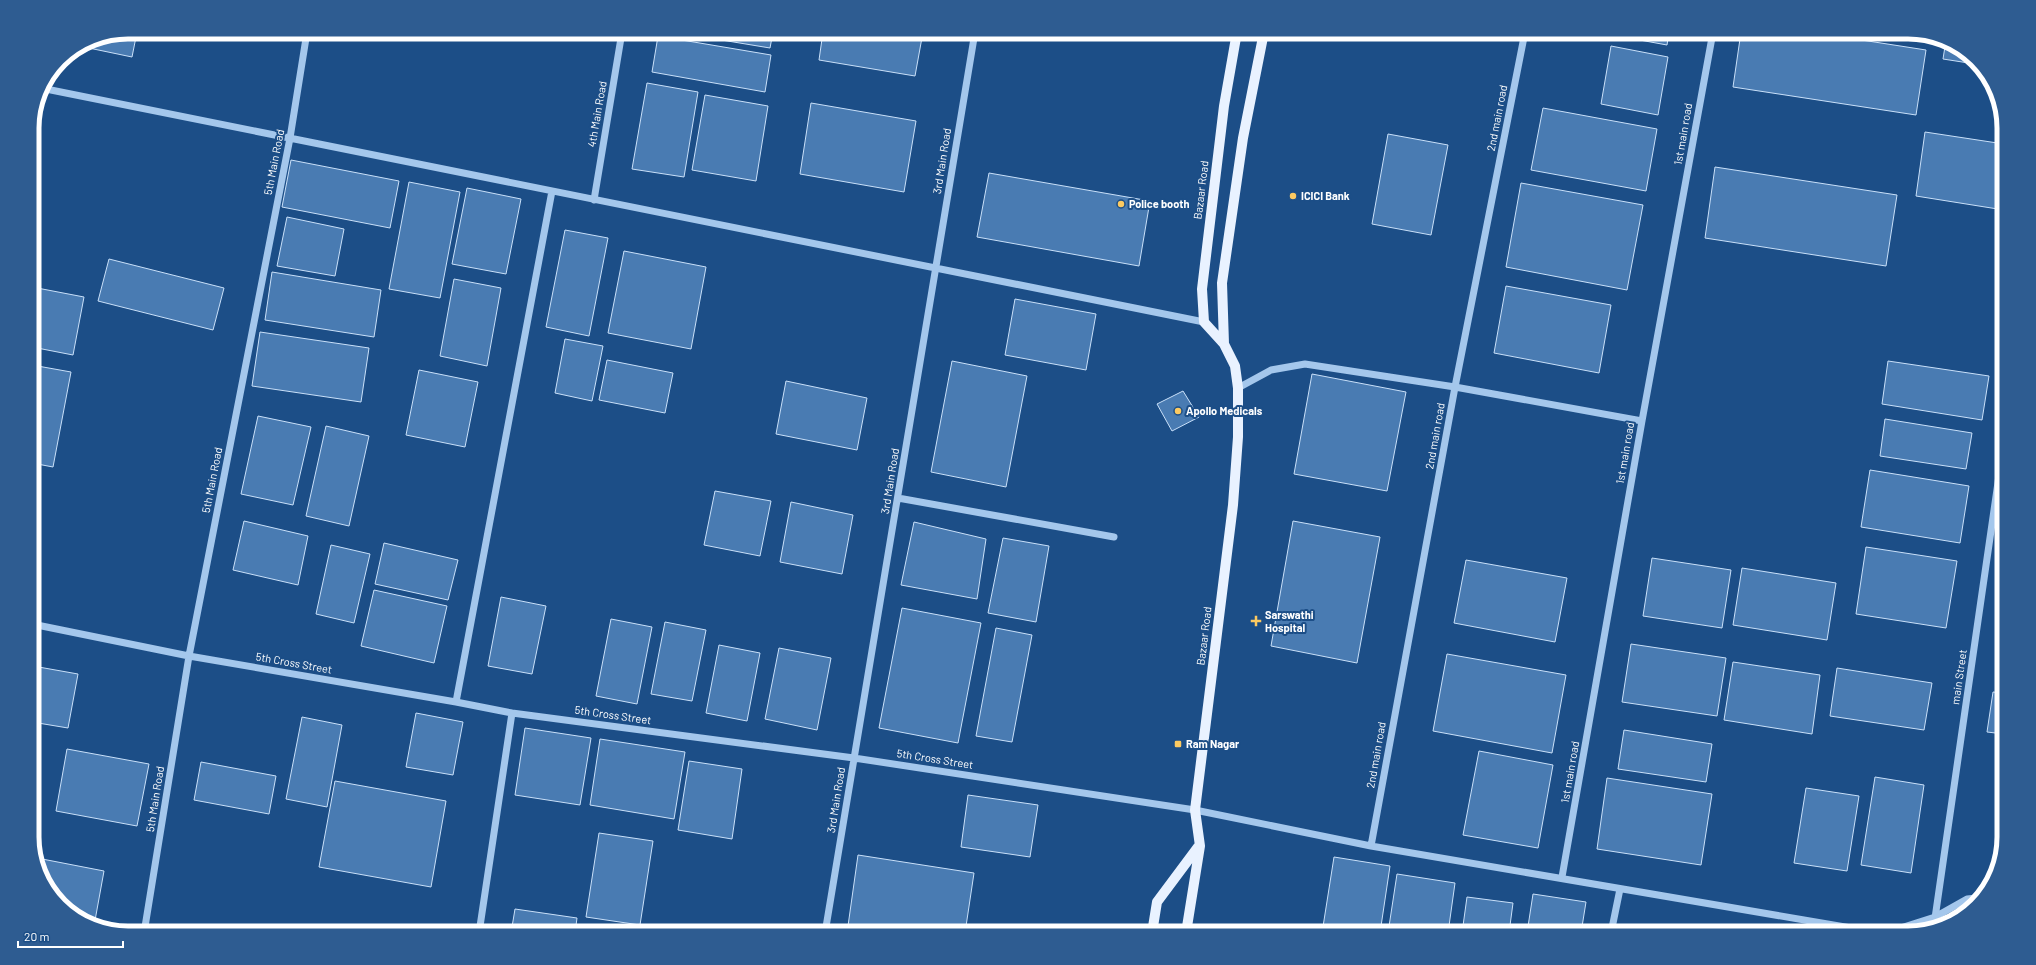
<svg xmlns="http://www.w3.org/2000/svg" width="2036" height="965" font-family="Barlow,sans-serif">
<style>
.building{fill:#497bb2;stroke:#c9e0f9}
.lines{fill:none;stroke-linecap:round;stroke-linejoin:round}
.minor{stroke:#a4c7ec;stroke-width:7}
.major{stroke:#e9f2ff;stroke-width:10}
.poi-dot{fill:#fcca61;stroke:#1c4e87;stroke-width:1.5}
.labels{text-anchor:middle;stroke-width:4;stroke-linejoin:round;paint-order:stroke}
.street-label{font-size:11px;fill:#fff;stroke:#1c4e87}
.poi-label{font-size:11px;font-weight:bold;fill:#fff;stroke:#1c4e87;text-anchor:start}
.rim{fill:none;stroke:#fff;stroke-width:5}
</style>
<rect width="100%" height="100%" fill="#1c4e87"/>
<path class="building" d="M128 32H137L132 57 84 47 85 44 91 39Z
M673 32H773L770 48Z
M823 32H923L915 76 819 60Z
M1596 32H1669L1667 45Z
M1741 32H1810L1926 50 1916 115 1733 87Z
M658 36 771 55 765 92 652 72Z
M1946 40 1975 64 1943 59Z
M1611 46 1668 57 1658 115 1601 104Z
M647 83 698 92 684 177 632 169Z
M705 95 768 106 756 181 692 170Z
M811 103 916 121 904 192 800 174Z
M1543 108 1657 129 1646 191 1531 170Z
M1925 132 2004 144V210L1916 196Z
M1388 134 1448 145 1431 235 1372 224Z
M291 160 399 181 390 228 282 207Z
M1715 167 1897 195 1886 266 1705 238Z
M989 173 1150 201 1139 266 977 237Z
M409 182 460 192 440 298 389 289Z
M1521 183 1643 205 1627 290 1506 267Z
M467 188 521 199 506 274 452 264Z
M287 217 344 229 335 276 277 266Z
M565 230 608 238 589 336 546 327Z
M624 251 706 267 691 349 608 333Z
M109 259 224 288 213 330 98 301Z
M272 272 381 290 374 337 265 320Z
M454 279 501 288 487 366 440 356Z
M1506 286 1611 305 1599 373 1494 353Z
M32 287 84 297 73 355 32 347Z
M1015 299 1096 314 1086 370 1005 355Z
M260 332 369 348 361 402 252 386Z
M565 339 603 346 592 401 555 393Z
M607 360 673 373 665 413 599 400Z
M952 361 1027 376 1006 487 931 472Z
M1888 361 1989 376 1982 420 1882 404Z
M32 365 71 372 53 467 32 463Z
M419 370 478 382 465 447 406 435Z
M1312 374 1406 392 1387 491 1294 474Z
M786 381 867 398 857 450 776 434Z
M1183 391 1199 417 1172 431 1157 404Z
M258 416 311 427 293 505 241 494Z
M1885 419 1972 433 1966 469 1880 456Z
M326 426 369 436 349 526 306 516Z
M1870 470 1969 486 1960 543 1861 527Z
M715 491 771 501 760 556 704 545Z
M791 502 853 515 842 574 780 562Z
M244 521 308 536 298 585 233 570Z
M1293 521 1380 537 1357 663 1271 646Z
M914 522 986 539 977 599 901 585Z
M1003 538 1049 546 1036 622 988 613Z
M384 543 458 560 448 600 375 584Z
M331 545 370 554 354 623 316 614Z
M1866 547 1957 561 1946 628 1856 614Z
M1652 558 1731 570 1722 628 1643 616Z
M1466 560 1567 578 1555 642 1454 623Z
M1742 568 1836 583 1827 640 1733 625Z
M374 590 447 606 434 663 361 646Z
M501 597 546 606 532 674 488 666Z
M902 608 981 623 958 743 879 728Z
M611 619 652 627 637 704 596 696Z
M665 622 706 630 692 701 651 694Z
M996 628 1032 635 1012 742 976 736Z
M1631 644 1726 658 1717 716 1622 702Z
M719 645 760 653 747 721 706 713Z
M779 648 831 658 817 730 765 719Z
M1447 654 1566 675 1552 753 1433 731Z
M1733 662 1820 675 1812 734 1724 720Z
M33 666 78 674 68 728 32 722Z
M1837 668 1932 683 1924 730 1830 716Z
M1993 692 2004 693V734L1987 732Z
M416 713 463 722 453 775 406 767Z
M302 717 342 725 327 807 286 799Z
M525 728 591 738 580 805 515 795Z
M1624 730 1712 744 1706 782 1618 769Z
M600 739 685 752 674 819 590 805Z
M67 749 149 764 137 826 56 811Z
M1479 751 1553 765 1538 848 1463 835Z
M689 761 742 769 732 839 678 830Z
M201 762 276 776 269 814 194 800Z
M1875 777 1924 785 1911 873 1861 865Z
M1607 778 1712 794 1701 865 1597 849Z
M335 781 446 801 431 887 319 867Z
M1806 788 1859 796 1847 871 1794 863Z
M968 795 1038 805 1030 857 961 847Z
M599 833 653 841 640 925 586 917Z
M858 855 974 873 965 933H847Z
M1334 857 1390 866 1380 933H1322Z
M37 858 104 871 94 926 48 891Z
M1397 874 1455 883 1448 933H1388Z
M1533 894 1586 902 1581 933H1527Z
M1467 897 1513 903 1509 933H1462Z
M515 909 577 918 575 933H511Z"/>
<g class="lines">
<path class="minor" d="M41 88 1204 322
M594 200 622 32
M1238 388 1271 370 1305 364 1455 387 1642 421
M898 498 1114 537
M32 624 189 656 456 702 512 713 854 758 1195 810 1371 846 1851 928 1888 932 1935 917 1967 899 1977 898
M456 702 552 191
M1371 846 1455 387 1525 32
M1562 877 1642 421 1713 32
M1934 925 2004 441
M144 933 189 656 290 138 307 32
M479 933 512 713
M825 933 975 32
M1611 933 1620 889"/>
<path class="major" d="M1224 344 1222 283 1243 138 1264 32
M1152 933 1157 902 1198 847
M1186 933 1200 846 1195 810 1233 505 1238 437V388L1235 366 1224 344 1204 322 1202 289 1224 106 1237 32"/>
</g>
<g class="poi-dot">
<circle cx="1293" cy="196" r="4"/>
<circle cx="1121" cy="204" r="4"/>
<circle cx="1178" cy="411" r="4"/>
<path d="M1254 615h4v4h4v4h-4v4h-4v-4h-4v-4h4z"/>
<rect x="1174" y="740" width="8" height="8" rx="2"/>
</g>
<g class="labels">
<g class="street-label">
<text transform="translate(597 114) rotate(-80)" y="4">4th Main Road</text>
<text transform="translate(1497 118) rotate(-79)" y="4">2nd main road</text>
<text transform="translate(1683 134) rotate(-80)" y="4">1st main road</text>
<text transform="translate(942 161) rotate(-81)" y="4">3rd Main Road</text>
<text transform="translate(274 162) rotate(-79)" y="4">5th Main Road</text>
<text transform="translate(1201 190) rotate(-83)" y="4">Bazaar Road</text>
<text transform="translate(1435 436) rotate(-80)" y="4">2nd main road</text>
<text transform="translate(1625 453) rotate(-80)" y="4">1st main road</text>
<text transform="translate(212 480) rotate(-79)" y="4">5th Main Road</text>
<text transform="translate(890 481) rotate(-81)" y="4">3rd Main Road</text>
<text transform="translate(1204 636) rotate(-83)" y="4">Bazaar Road</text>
<text transform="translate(294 663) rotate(10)" y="4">5th Cross Street</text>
<text transform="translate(1959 677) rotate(-82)" y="4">main Street</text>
<text transform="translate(613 715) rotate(8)" y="4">5th Cross Street</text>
<text transform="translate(1376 755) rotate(-80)" y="4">2nd main road</text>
<text transform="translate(935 759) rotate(9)" y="4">5th Cross Street</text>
<text transform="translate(1570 772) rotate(-80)" y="4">1st main road</text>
<text transform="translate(155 799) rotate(-81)" y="4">5th Main Road</text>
<text transform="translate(836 800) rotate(-81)" y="4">3rd Main Road</text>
</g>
<g class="poi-label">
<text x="1301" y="200">ICICI Bank</text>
<text x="1129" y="208">Police booth</text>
<text x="1186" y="415">Apollo Medicals</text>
<text x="1265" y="619">Sarswathi<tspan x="1265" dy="13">Hospital</tspan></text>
<text x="1186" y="748">Ram Nagar</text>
</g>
</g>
<path d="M0 0H2036V965H0ZM128 39H1908A89 89 0 0 1 1997 128V837A89 89 0 0 1 1908 926H128A89 89 0 0 1 39 837V128A89 89 0 0 1 128 39Z" fill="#2e5c91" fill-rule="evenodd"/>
<path class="rim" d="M128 39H1908A89 89 0 0 1 1997 128V837A89 89 0 0 1 1908 926H128A89 89 0 0 1 39 837V128A89 89 0 0 1 128 39Z"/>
<path d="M18 941v6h105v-6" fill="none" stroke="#ffffff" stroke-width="2"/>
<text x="24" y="941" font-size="12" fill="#ffffff" stroke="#1c4e87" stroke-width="3" paint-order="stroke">20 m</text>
</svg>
